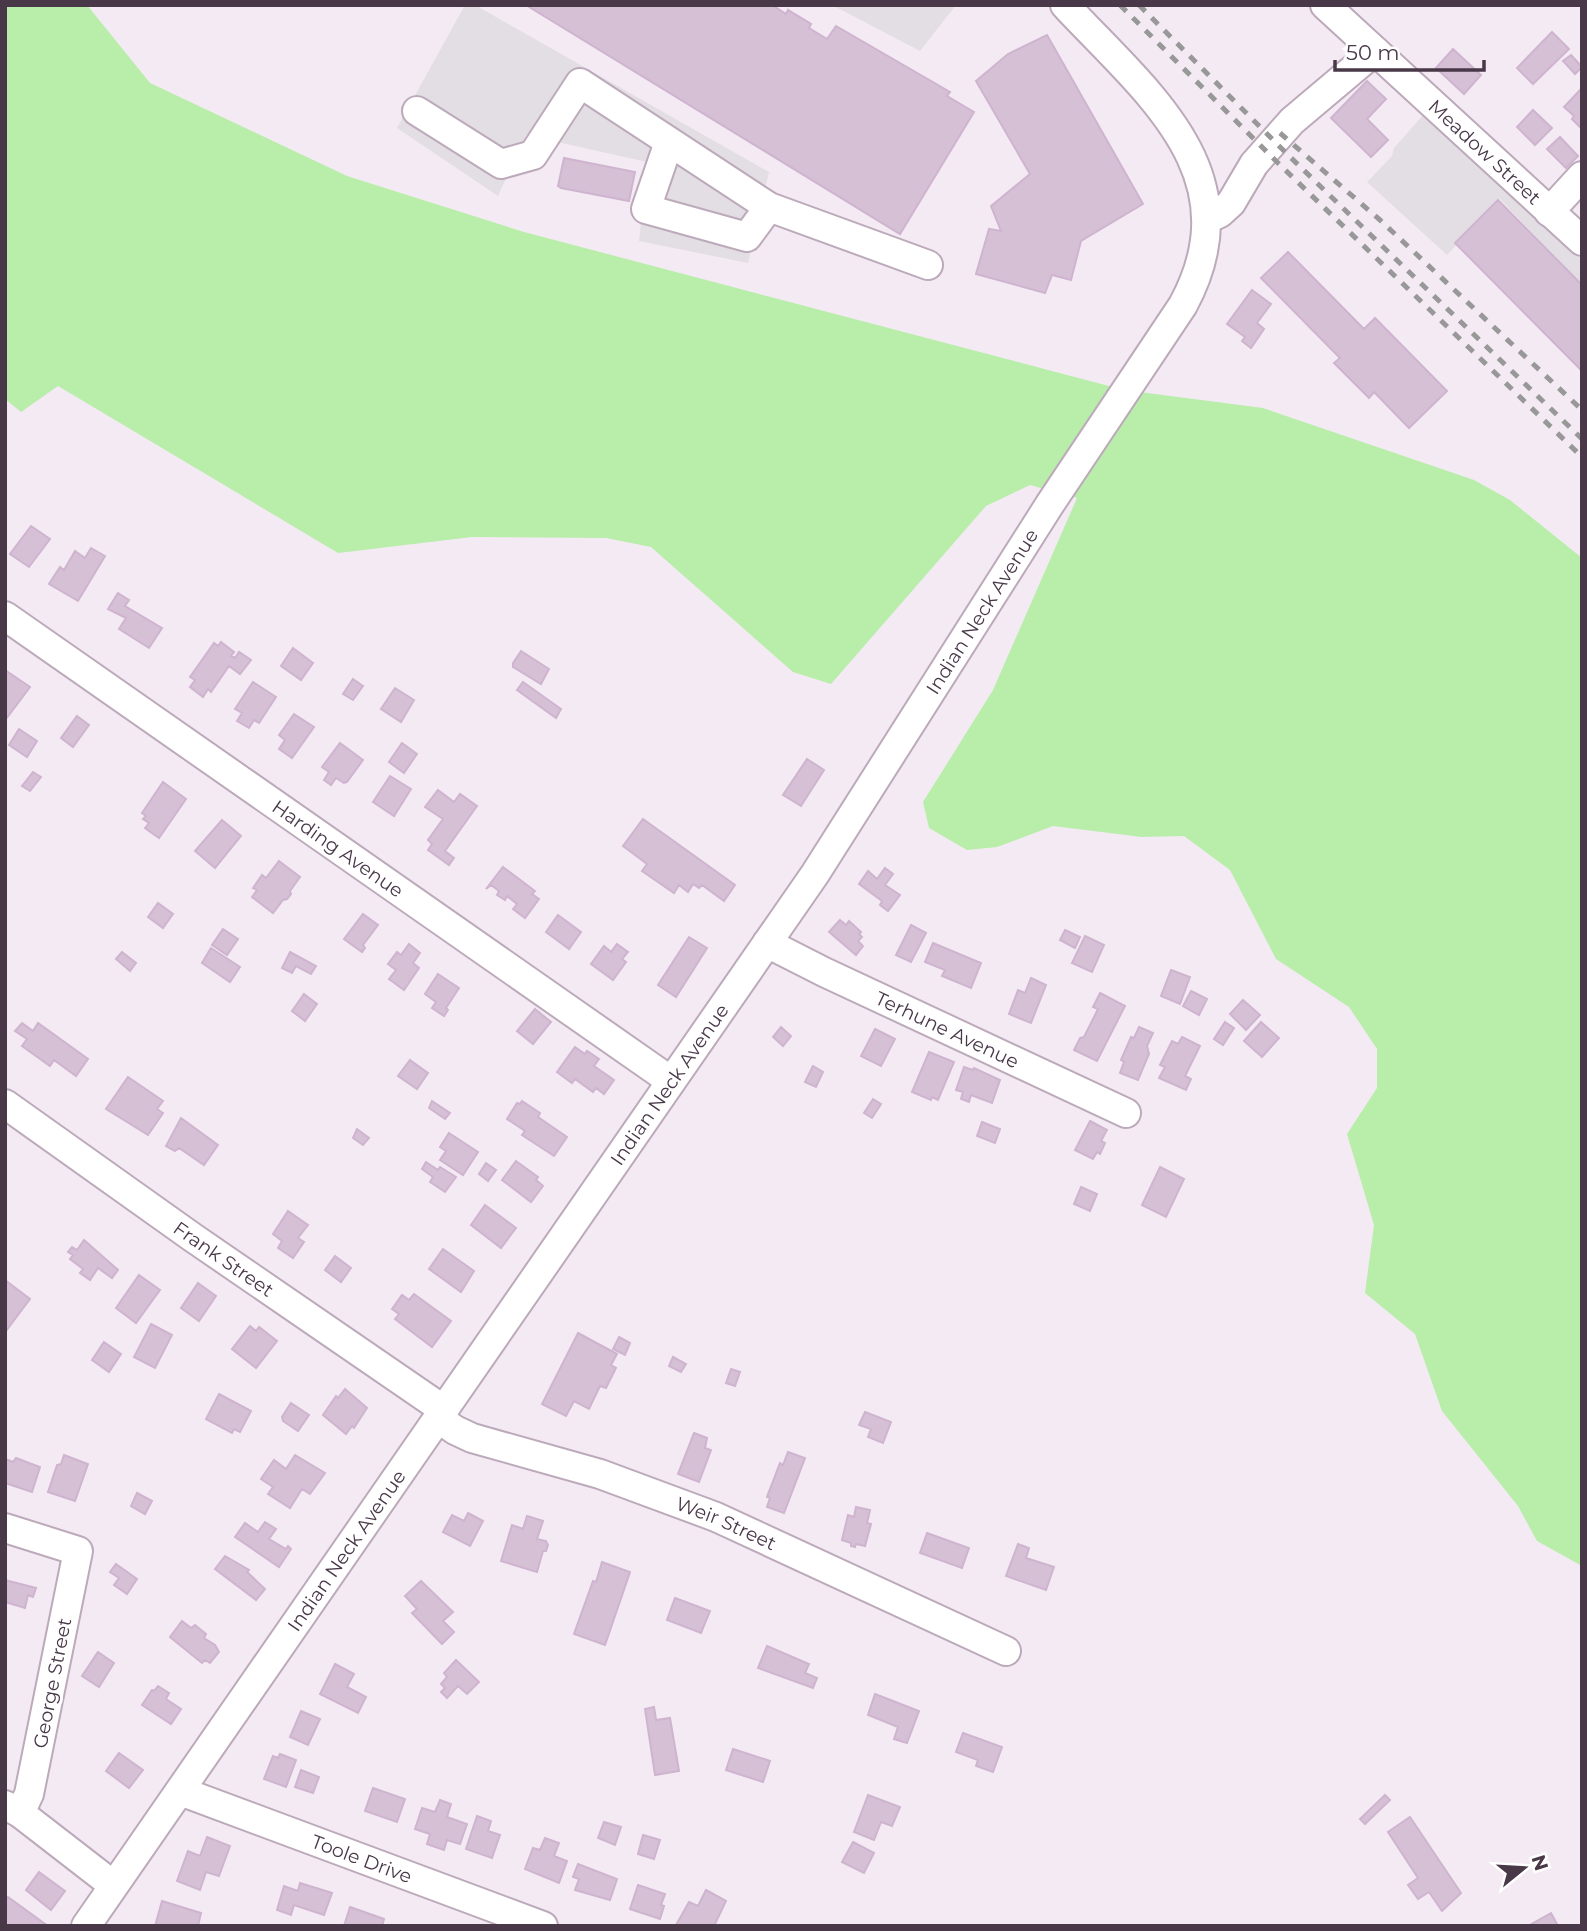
<svg xmlns="http://www.w3.org/2000/svg" width="1587" height="1931" font-family="Montserrat,sans-serif">
<style>
.parking{fill:#e3dee3}
.water{fill:#b8edaa}
.building{fill:#d5c0d5;stroke:#cfb4d0;stroke-width:2}
.lines{fill:none;stroke-linecap:round;stroke-linejoin:round}
.minor-casing{stroke:#bcaabb;stroke-width:32}
.minor{stroke:#fff;stroke-width:28}
.rail{stroke:#989898;stroke-width:5;stroke-dasharray:9 9;stroke-linecap:butt}
.labels{text-anchor:middle;stroke-width:6;stroke-linejoin:round;paint-order:stroke}
.street-label{font-size:19px;fill:#483848;stroke:#fff}
</style>
<rect width="100%" height="100%" fill="#f4eaf3"/>
<path class="parking" d="M465 5H475L769 172 748 263 639 241 647 162 526 135 498 196 397 128Z
M832 5H956L920 51Z
M1425 113 1582 254V286L1500 199 1447 255 1367 182 1392 156 1394 148Z"/>
<path class="water" d="M5 5H87L150 83 347 176 524 232 1124 390 1263 408 1474 480 1510 500 1582 558V1566L1537 1541 1518 1506 1442 1411 1415 1334 1365 1293 1374 1225 1347 1134 1377 1088V1049L1349 1007 1276 959 1230 870 1184 836 1142 837 1053 826 997 847 967 850 929 828 923 802 993 690 1077 498 1030 485 986 506 831 684 793 672 651 547 606 538 472 537 338 553 58 386 21 412 5 399Z"/>
<path class="building" d="M526 5H772L786 14 788 10 811 24 809 28 827 39 836 26 950 92 947 96 974 112 900 234Z
M1552 32 1569 49 1533 84 1517 68Z
M1047 35 1143 204 1081 241 1071 280 1052 275 1045 293 976 274 989 229 1001 231 991 206 1030 174 976 81 1008 54Z
M1453 49 1481 75 1464 94 1436 68Z
M1571 55 1582 67 1575 74 1563 61Z
M1367 81 1386 99 1367 119 1388 140 1371 157 1331 118Z
M1581 89 1582 125 1580 127 1572 119 1574 116 1564 107Z
M1533 110 1552 128 1535 145 1517 127Z
M1560 137 1578 156 1566 168 1547 149Z
M564 158 635 172 629 201 561 188 558 186Z
M1498 200 1582 285V371L1455 243Z
M1288 252 1364 329 1375 318 1447 391 1409 428 1374 392 1369 398 1334 363 1340 358 1261 278Z
M1252 290 1271 304 1257 323 1264 329 1251 348 1242 341 1245 337 1227 324Z
M31 526 50 539 29 567 10 554Z
M91 548 105 556 78 601 49 584 60 567 64 570 75 551 85 558Z
M118 593 129 600 125 606 162 628 149 648 119 629 126 618 108 609Z
M221 642 234 652 231 656 235 658 239 652 251 660 240 674 229 666 211 692 208 689 203 697 190 687 195 680 190 677 214 643 218 646Z
M293 648 313 663 301 680 281 666Z
M521 651 549 669 541 684 513 667V663Z
M5 670 30 687 6 719 5 718Z
M353 679 363 686 353 700 343 694Z
M253 682 276 697 259 723 254 720 249 728 237 721 242 713 235 709Z
M523 682 561 709 556 718 517 690Z
M395 688 414 700 401 722 381 709Z
M294 714 314 727 292 758 279 749 285 740 279 735Z
M77 716 89 725 73 747 61 738Z
M19 729 37 741 27 757 9 745Z
M340 743 363 760 347 782 344 783 336 778 331 785 324 780 329 772 322 767Z
M402 743 417 754 404 773 389 762Z
M807 759 824 770 801 806 783 795Z
M33 772 41 777 30 791 22 786Z
M390 776 411 789 394 816 373 802Z
M163 782 186 799 159 838 145 828 149 823 143 819 146 816 142 813Z
M438 790 454 802 460 794 477 806 445 851 454 858 449 865 428 850 432 844 428 840 443 819 425 807Z
M643 819 735 885 724 901 702 885 699 888 693 884 688 892 679 885 674 893 642 871 647 864 623 846Z
M222 820 241 836 215 868 195 851Z
M279 861 300 877 290 891 291 894 287 899 283 900 273 913 252 897 257 890 253 888 262 875 266 878Z
M503 867 535 891 532 894 539 899 525 918 513 909 517 904 507 896 505 900 497 895 499 891 491 885 486 889Z
M885 868 893 874 885 885 900 895 888 911 880 905 882 901 859 884 868 871 877 879Z
M158 903 173 914 163 928 148 917Z
M363 914 378 925 363 945 365 948 362 952 344 939Z
M558 915 581 932 569 949 546 932Z
M840 920 846 925 849 921 861 932 859 934 862 937 858 941 863 946 856 955 829 932Z
M911 925 926 933 911 962 896 955Z
M223 929 238 939 227 955 212 945Z
M1065 930 1080 937 1075 948 1060 940Z
M1085 936 1104 945 1092 972 1072 963Z
M689 937 707 948 676 997 658 985Z
M933 943 981 963 971 988 942 976 945 970 925 962Z
M409 944 420 953 413 963 419 968 404 990 389 979 396 970 388 964 397 952 401 955Z
M617 944 628 952 622 959 626 962 613 980 591 964 604 946 611 952Z
M211 948 240 967 230 982 202 963Z
M122 952 136 963 130 971 116 959Z
M290 952 316 966 311 974 296 966 292 973 282 968Z
M1171 970 1190 977 1180 1004 1161 996Z
M438 974 459 988 446 1008 448 1010 444 1016 432 1008 436 1002 425 994Z
M1031 978 1046 985 1031 1023 1009 1014 1018 990 1025 993Z
M1191 991 1207 999 1199 1015 1183 1006Z
M1100 993 1125 1006 1097 1061 1074 1050 1080 1038 1084 1037 1098 1009 1093 1007Z
M304 994 317 1004 305 1021 292 1011Z
M1243 1000 1260 1015 1246 1030 1230 1014Z
M535 1009 551 1022 533 1044 517 1031Z
M1225 1022 1234 1028 1223 1045 1214 1039Z
M1261 1022 1279 1038 1262 1057 1244 1041Z
M22 1023 33 1031 38 1023 88 1059 76 1076 54 1060 50 1066 22 1046 27 1039 15 1031Z
M781 1027 791 1036 783 1046 773 1037Z
M1139 1027 1153 1033 1147 1046 1149 1054 1138 1080 1120 1073 1124 1062 1121 1060 1131 1037 1134 1038Z
M875 1029 895 1039 881 1066 861 1056Z
M1182 1037 1200 1046 1185 1076 1191 1079 1186 1090 1159 1078 1165 1067 1160 1065 1172 1041 1178 1044Z
M575 1047 585 1054 587 1051 599 1059 594 1066 614 1080 604 1094 596 1088 593 1092 575 1079 572 1083 557 1072Z
M929 1052 954 1062 938 1100 932 1097 931 1100 912 1092Z
M410 1060 428 1073 417 1089 398 1076Z
M813 1066 823 1072 816 1087 805 1082Z
M964 1067 973 1070 974 1068 1000 1080 992 1103 971 1095 969 1102 961 1099 963 1092 956 1090Z
M128 1077 163 1101 157 1109 163 1113 148 1135 106 1109Z
M873 1099 881 1104 872 1118 864 1113Z
M432 1101 450 1113 445 1119 429 1108Z
M522 1101 540 1113 538 1117 567 1137 554 1156 522 1135 525 1131 507 1119 517 1103 520 1104Z
M181 1118 218 1145 204 1165 179 1148 175 1151 166 1146Z
M1090 1121 1107 1130 1101 1141 1105 1143 1100 1154 1097 1152 1093 1159 1075 1150Z
M982 1122 1000 1129 995 1143 977 1136Z
M357 1129 369 1138 363 1145 353 1138Z
M449 1133 478 1152 463 1175 440 1160 446 1151 440 1147Z
M516 1161 538 1177 536 1180 543 1186 531 1202 502 1180Z
M426 1162 438 1170 440 1167 456 1177 445 1192 430 1182 433 1177 422 1169Z
M486 1163 496 1170 488 1181 479 1174Z
M1160 1167 1184 1179 1166 1217 1142 1205Z
M1081 1187 1097 1194 1090 1211 1074 1204Z
M485 1205 516 1228 501 1248 471 1225Z
M288 1211 308 1225 298 1238 304 1242 293 1258 278 1248 282 1241 273 1234Z
M84 1240 118 1270 112 1278 98 1268 90 1280 80 1273 83 1269 70 1259 73 1255 68 1252 72 1247 77 1250Z
M443 1249 474 1271 461 1292 429 1269Z
M335 1256 351 1268 341 1282 325 1270Z
M139 1275 160 1290 136 1323 116 1308Z
M5 1280 30 1299 6 1331H5Z
M198 1283 216 1296 199 1321 181 1308Z
M414 1294 451 1321 432 1347 395 1319 399 1314 392 1309 402 1295 409 1300Z
M151 1324 172 1335 155 1368 134 1357Z
M250 1326 256 1331 259 1327 277 1341 256 1368 232 1349Z
M578 1333 617 1354 611 1365 616 1368 606 1388 600 1386 589 1409 574 1401 566 1416 542 1404Z
M619 1337 630 1343 625 1355 613 1349Z
M104 1342 121 1354 109 1372 92 1360Z
M673 1357 686 1364 681 1372 669 1366Z
M731 1369 740 1372 735 1386 726 1383Z
M345 1389 367 1408 354 1428 352 1426 346 1434 323 1415 336 1396 338 1398Z
M219 1394 251 1411 240 1432 234 1429 232 1433 206 1419Z
M291 1403 309 1415 298 1431 283 1421 282 1417Z
M865 1412 891 1422 883 1443 868 1437 871 1429 859 1425Z
M694 1433 707 1438 705 1448 711 1450 699 1482 678 1474Z
M788 1452 805 1458 784 1513 767 1507 770 1498 767 1497 780 1463 783 1465Z
M64 1455 88 1464 75 1501 48 1492 57 1465 61 1464Z
M295 1455 325 1473 310 1494 302 1489 290 1508 268 1494 273 1487 261 1479 274 1460 286 1469Z
M16 1458 40 1467 32 1492 5 1483V1459L13 1462Z
M137 1493 152 1501 145 1514 131 1506Z
M856 1507 870 1510 867 1523 871 1524 865 1546 856 1544 855 1547 851 1546V1543L842 1540 848 1515 854 1517Z
M468 1513 483 1521 470 1546 443 1532 452 1515 464 1521Z
M527 1516 543 1521 537 1539 546 1541 548 1545 546 1551H543L537 1572 501 1561 512 1525 523 1529Z
M265 1522 276 1529 269 1539 286 1549 288 1546 291 1549 279 1567 235 1537 245 1523 258 1532Z
M927 1533 969 1548 962 1568 920 1553Z
M1018 1544 1029 1548 1026 1558 1054 1567 1046 1590 1006 1576Z
M225 1556 249 1570 247 1572 265 1589 256 1600 215 1569Z
M602 1562 630 1572 605 1645 574 1634 593 1581 596 1582Z
M116 1564 137 1579 127 1594 114 1585 119 1578 110 1572Z
M5 1580 36 1588 33 1597 28 1595 25 1608 5 1602Z
M421 1581 453 1612 443 1621 454 1632 442 1644 412 1613 417 1609 405 1596Z
M675 1598 710 1611 701 1633 667 1620Z
M182 1621 191 1628 195 1625 206 1634 204 1638 215 1645 219 1652 210 1663 205 1660 202 1663 170 1637Z
M767 1646 809 1664 805 1673 817 1678 813 1688 758 1668Z
M98 1652 114 1663 99 1687 82 1676Z
M456 1660 479 1682 467 1694 458 1686 447 1698 441 1692 445 1688 441 1684 447 1677 444 1673Z
M335 1664 354 1674 347 1687 366 1697 358 1713 320 1694Z
M158 1686 169 1693 166 1699 181 1709 171 1724 142 1705 152 1690 154 1691Z
M875 1694 919 1711 907 1743 894 1739 898 1727 868 1715Z
M654 1707 656 1720 670 1718 679 1771 655 1775 645 1709Z
M301 1711 320 1719 308 1745 290 1737Z
M963 1733 1002 1747 993 1772 976 1766 978 1760 956 1752Z
M733 1749 770 1761 763 1782 726 1770Z
M119 1753 143 1770 129 1788 106 1771Z
M280 1754 296 1760 286 1787 264 1779 273 1756 278 1758Z
M301 1770 319 1777 313 1793 295 1787Z
M373 1788 405 1799 397 1822 365 1811Z
M868 1795 900 1807 892 1826 881 1822 874 1840 854 1832Z
M1385 1795 1390 1800 1365 1824 1360 1819Z
M440 1800 451 1804 447 1817 467 1824 460 1844 447 1840 444 1850 427 1844 430 1834 415 1829 422 1808 435 1812Z
M477 1816 491 1821 488 1831 500 1835 492 1858 466 1849Z
M1410 1817 1461 1893 1442 1911 1429 1892 1418 1899 1408 1885 1418 1878 1388 1832Z
M604 1822 621 1827 615 1845 598 1838Z
M643 1835 660 1840 654 1859 638 1854Z
M207 1837 230 1846 219 1876 206 1872 200 1890 177 1881 188 1851 200 1856Z
M545 1838 559 1843 554 1856 567 1861 559 1883 525 1869 533 1848 540 1850Z
M853 1842 874 1853 864 1873 842 1862Z
M578 1864 617 1879 610 1900 575 1890 579 1879 573 1877Z
M39 1872 65 1891 51 1910 26 1890Z
M300 1883 332 1893 324 1915 294 1905 291 1915 277 1910 284 1886 298 1891Z
M638 1885 665 1894 661 1905 664 1906 660 1919 630 1909Z
M706 1890 726 1901 714 1926 676 1925 689 1902 698 1906Z
M8 1897 48 1926H8L5 1924V1900Z
M162 1901 201 1913 198 1926H155Z
M350 1907 384 1919 382 1926H344Z
M1551 1913 1558 1926H1528Z"/>
<g class="lines">
<g class="minor-casing">
<g id="minor">
<path id="s1" d="M1325 5 1582 241"/>
<path d="M417 111 501 164 533 155 580 83 769 207 928 265"/>
<path d="M669 142 646 209 747 237 769 207"/>
<path d="M1549 212 1582 176"/>
<path d="M1207 219 1220 213 1231 203 1254 164 1292 121 1375 51"/>
<path id="s2" d="M5 616 671 1081"/>
<path id="s3" d="M767 943 824 972 1126 1113"/>
<path id="s4" d="M5 1104 192 1237 444 1410"/>
<path id="s5" d="M438 1418 455 1430 472 1438 600 1474 716 1517 1006 1651"/>
<path d="M5 1528 78 1551 29 1794 20 1813"/>
<path id="s6" d="M180 1791 543 1926"/>
<path d="M5 1805 20 1813 113 1885"/>
<path id="s7" d="M86 1926 815 874 1050 504 1183 305C1254 174 1147 93 1065 5"/>
</g>
</g>
<use href="#minor" class="minor"/>
<path class="rail" d="M1120 5 1278 163 1582 457
M1139 5 1287 154 1582 439
M1280 133 1380 220 1582 410"/>
</g>
<g class="labels">
<g class="street-label">
<text dy="7" stroke="none"><textPath href="#s1" startOffset="217">Meadow Street</textPath></text>
<text dy="7" stroke="none"><textPath href="#s7" startOffset="1591">Indian Neck Avenue</textPath></text>
<text dy="7" stroke="none"><textPath href="#s2" startOffset="406">Harding Avenue</textPath></text>
<text dy="7" stroke="none"><textPath href="#s3" startOffset="200">Terhune Avenue</textPath></text>
<text dy="7" stroke="none"><textPath href="#s7" startOffset="1024">Indian Neck Avenue</textPath></text>
<text dy="7" stroke="none"><textPath href="#s4" startOffset="268">Frank Street</textPath></text>
<text dy="7" stroke="none"><textPath href="#s5" startOffset="308">Weir Street</textPath></text>
<text dy="7" stroke="none"><textPath href="#s7" startOffset="457">Indian Neck Avenue</textPath></text>
<text transform="translate(52 1683) rotate(-79)" y="7">George Street</text>
<text dy="7" stroke="none"><textPath href="#s6" startOffset="194">Toole Drive</textPath></text>
</g>
</g>
<rect width="1587" height="1931" fill="none" stroke="#483848" stroke-width="14"/>
<g transform="translate(1524 1868) rotate(72)" stroke="#ffffff" stroke-width="5" paint-order="stroke">
<path d="M0-5L12 26L0 18L-12 26Z" fill="#483848"/>
<text y="-10" font-size="19" font-weight="bold" text-anchor="middle" fill="#483848">N</text>
</g>
<path d="M1335 60v10h149v-10" fill="none" stroke="#483848" stroke-width="3.5"/>
<text x="1346" y="60" font-size="21" fill="#483848" stroke="#ffffff" stroke-width="5" paint-order="stroke">50 m</text>
</svg>
